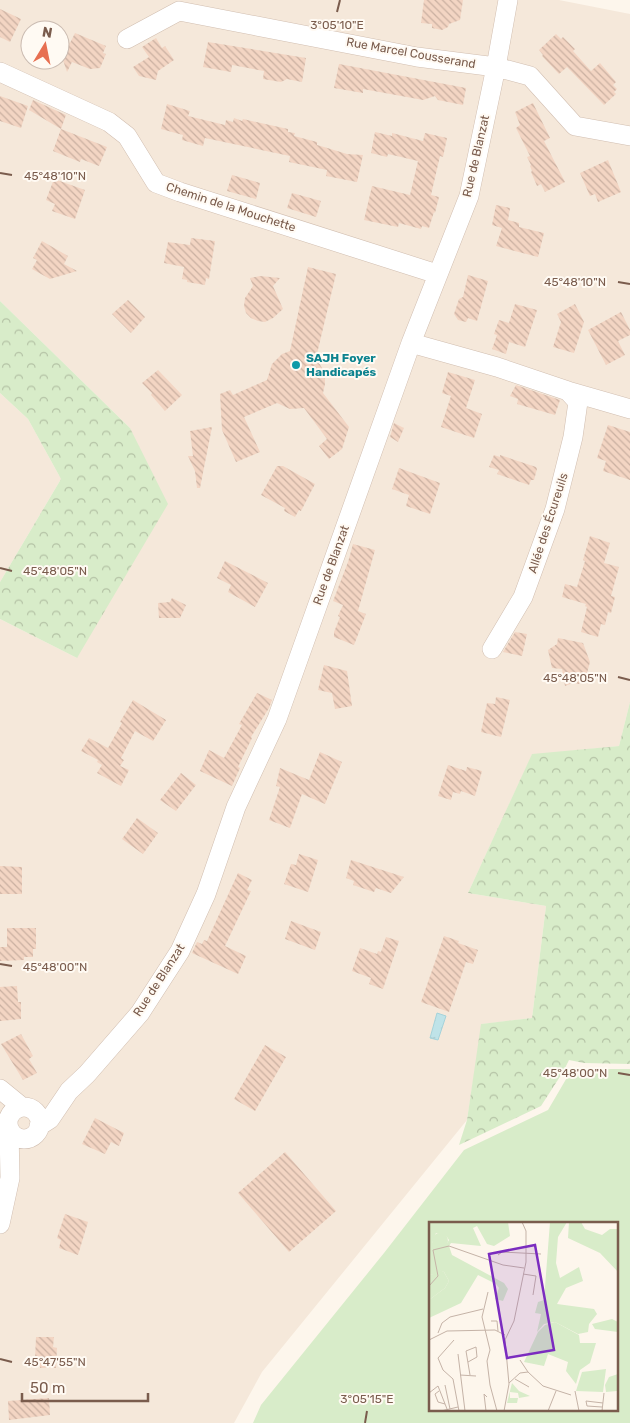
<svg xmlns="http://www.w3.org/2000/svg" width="630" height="1423" font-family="Rubik,sans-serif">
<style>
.residential{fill:#f5e8da;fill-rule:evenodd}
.grass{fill:#d8ecc9;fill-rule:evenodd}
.forest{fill:url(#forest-crowns)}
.water{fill:url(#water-ripples);stroke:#a5d3da}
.building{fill:url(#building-back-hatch)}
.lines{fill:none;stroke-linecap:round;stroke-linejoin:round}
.minor-casing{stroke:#d1beb0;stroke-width:20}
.minor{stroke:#fff;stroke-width:19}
.ticks{fill:none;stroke:#7a5c4d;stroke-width:2}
.culture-dot{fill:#0f9aa8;stroke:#fffaf3;stroke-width:2}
.labels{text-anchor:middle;stroke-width:4;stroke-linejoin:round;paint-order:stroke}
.street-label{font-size:12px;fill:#7a5c4d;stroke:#fffaf3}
.culture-label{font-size:12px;font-weight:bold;fill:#0d838f;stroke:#fffaf3;text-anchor:start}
.inset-road{fill:none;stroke:#c5b3a7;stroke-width:1}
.view{fill:#7b2cbf;fill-opacity:0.15;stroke:#7b2cbf;stroke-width:2.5}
.inset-edge{fill:none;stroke:#7a5c4d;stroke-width:2.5}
.ticks-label{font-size:12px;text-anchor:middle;fill:#7a5c4d;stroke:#fffaf3;stroke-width:4;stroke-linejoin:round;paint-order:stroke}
</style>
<defs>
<pattern id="forest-crowns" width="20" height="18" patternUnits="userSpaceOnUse" patternTransform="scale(1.25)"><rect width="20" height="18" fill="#d8ecc9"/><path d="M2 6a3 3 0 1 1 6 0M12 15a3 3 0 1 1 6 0" fill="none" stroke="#b4c2a5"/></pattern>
<pattern id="water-ripples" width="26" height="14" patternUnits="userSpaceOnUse" patternTransform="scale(1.25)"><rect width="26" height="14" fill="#bfe3e8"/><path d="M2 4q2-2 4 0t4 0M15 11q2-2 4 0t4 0" fill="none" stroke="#a0bbbe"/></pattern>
<pattern id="building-back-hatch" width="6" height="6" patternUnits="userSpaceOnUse" patternTransform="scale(1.25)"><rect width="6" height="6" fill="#f3d5c3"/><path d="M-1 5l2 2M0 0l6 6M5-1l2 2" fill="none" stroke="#cab0a1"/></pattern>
</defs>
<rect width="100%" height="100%" fill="#fdf6ec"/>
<path class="residential" d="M0 0H559L630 14V702L619 746 532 755 468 893 546 906 532 1018 482 1024 467 1120 262 1372 234 1423H0V619L77 658 130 428 0 301ZM30 30H60V60H30Z
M0 393 28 419 61 479 0 582Z"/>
<path class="grass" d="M572 1069H630V1423H253L261 1405 384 1253 464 1150 548 1110ZM430 1223H616V1409H430Z"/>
<path class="forest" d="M0 301 130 428 168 504 77 658 0 619V582L61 479 28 419 0 393Z
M630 702V1064L584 1063 569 1060 563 1072 541 1106 459 1145 467 1120 481 1024 532 1018 546 906 468 893 532 754 619 746Z"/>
<path class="water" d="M437 1013 446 1016 438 1040 430 1038Z"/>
<path class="building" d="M424 0H463L460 20 449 24 448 27 442 30 432 28V24L421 23Z
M0 9 21 19 10 42 0 37Z
M75 33 106 46 103 53 106 54 100 68 90 69 72 62 67 72 61 54 67 41 70 43Z
M556 34 561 39 563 37 575 49 573 51 591 71 600 63 616 82 613 85 617 89 614 92 616 94 604 105 567 67 559 74 542 56 543 55 539 50Z
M156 38 162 48 165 46 174 60 158 71 156 80 139 76 133 67 149 57 142 47Z
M208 42 306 58 302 82 287 79 281 82 263 79 264 71 232 65 231 72 203 67Z
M339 64 466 88 463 105 438 100 435 96 423 100 363 89V93L334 88Z
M0 96 28 106 21 128 0 121Z
M33 100 66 115 61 129 29 110Z
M533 103 550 138 544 141 565 182 545 192 541 184 537 186 531 172 532 171 530 166 531 165 527 157 530 156 516 128 520 125 515 112Z
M167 104 190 111 188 116 225 125 226 120 233 122 234 118 242 121 243 119 288 129V132L295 133 294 136 317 142V145L324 147 347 154 363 155 357 182 326 176 327 170 289 162 290 156 205 138 203 146 182 140 183 135 161 129Z
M61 129 107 147 99 166 81 159 80 162 53 151Z
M375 132 392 136V133L423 141 425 133 447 138 443 157 440 156 431 195 439 197 435 213 434 212 429 228 422 226 421 229 399 223 398 227 364 220 372 186 410 195 418 161 388 154 387 157 371 153Z
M608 160 621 192 598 202 595 194 590 196 580 173Z
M232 175 260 183 256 199 227 191Z
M54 179 85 190 75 219 52 211 55 204 46 200Z
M292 193 321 201 316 217 287 208Z
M496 205 510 208 508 220 519 223V227L544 233 538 257 496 246 502 228 492 225Z
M191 238 215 241 209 279 206 278 205 285 187 282V280L182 279 184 267 164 263 168 242 190 245Z
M42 241 68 256 64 264 77 271 50 279 32 269 37 260 33 258Z
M308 267 336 274 316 358 325 373V384L323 393 349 427 342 449 329 459 319 446 327 439 304 408 290 409 277 403 244 417 260 452 236 462 222 430 220 394 230 390 233 395 267 380 272 364 282 354 290 351Z
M468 275 488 281 477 321 468 318 466 322 458 320 454 314 459 299 463 297Z
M260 276 280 278 273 286 283 309 273 318 265 322 258 321 251 318 246 313 244 306 245 298 253 286 250 278Z
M128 300 145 317 131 333 112 314Z
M515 304 537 310 525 347 509 342 506 354 492 349 497 335 494 334 499 320 509 323Z
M575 304 584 322 574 353 553 347 561 322 557 314Z
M621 312 630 330V335L618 341 625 355 606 365 588 330Z
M158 370 182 395 165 411 151 395 152 393 142 383Z
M448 372 475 380 466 408 482 414 474 438 441 427 451 396 442 393Z
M516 385 560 400 555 415 517 404 518 399 510 396Z
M394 423 404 428 398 442 390 437Z
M608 425 630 432V480L603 471 606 461 597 458Z
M212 427 200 488H197L195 471 188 456H193L190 431Z
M494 455 500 457V455L536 467 537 469 534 480H531L529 485 497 474 499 470 489 467Z
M277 466H283L315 484 301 511 299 510 295 517 284 511 285 508 261 495Z
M399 468 440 483 430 514 406 506 409 495 392 489Z
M590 536 610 543 604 563 619 567 611 596 615 597 611 613 608 612 605 625 601 624 598 637 581 632 587 607 585 606 586 604 562 597 565 584 577 587 585 561 583 560Z
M353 544 375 550 358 611 366 614 354 645 334 637V632L340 617 338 616 343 605 333 601 348 562Z
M225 561 268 583 255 607 228 592 231 585 217 578Z
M172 598 186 605 180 618H159L158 603 170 602Z
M515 632 527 634 522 656 503 652Z
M558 638 583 643 590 662 587 673 579 684 573 683 565 686 562 669 552 668 548 650 557 644Z
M324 665 347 671 352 706 335 709 332 693 318 690Z
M257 693 272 700 269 708 251 737 252 738 238 767 240 768 232 786 200 771 209 750 224 758 242 725 239 724Z
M496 697 510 700 501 737 481 732 487 703 495 704Z
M133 700 166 720 153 741 135 731 121 758 124 760 120 766 129 770 121 786 97 773 102 765 97 762 98 760 81 751 89 738 108 748 122 723 120 722Z
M320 752 342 762 325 804 302 794 290 828 269 820 280 787 276 786 280 768 309 780Z
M448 765 466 771 467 767 482 771 475 796 461 791 460 794 453 792 451 800 438 796Z
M181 773 196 785 176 811 160 800Z
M137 818 158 833 143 854 122 839Z
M299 854 318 860 308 892 284 884 291 864 296 865Z
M351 860 404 877 391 893 376 888 374 892 353 885 354 881 346 878Z
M0 866 22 867V894H0Z
M238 873 252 880 247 890 251 891 225 946 246 956 238 974 192 953 197 942 202 944 204 940 207 941Z
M291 921 321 932 315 950 285 939Z
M7 928H36V949H33V957H24V960L0 961V947H7Z
M444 936 459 941 458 943 478 950 473 964 466 962 449 1012 421 1002Z
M386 937 399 941 383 989 369 984 371 978 352 971 360 948 377 954 378 951 381 952Z
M17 986 18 1002H21V1019L0 1021V987Z
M21 1034 33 1056 29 1059 37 1073 23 1080 1 1044Z
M265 1045 286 1057 255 1111 234 1099Z
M95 1118 124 1133 119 1146 111 1142 105 1154 82 1144Z
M285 1152 336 1211 289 1252 238 1193Z
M65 1214 88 1222 78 1255 59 1248 61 1240 57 1238Z
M36 1337H54L53 1347 57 1348 56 1368H40V1359H35Z
M49 1398 50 1415 9 1420 8 1401Z"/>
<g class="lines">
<g class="minor-casing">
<path id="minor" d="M127 39 179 11 417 57 496 67 530 76 575 126 630 136
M0 72 109 122 127 136 156 183 180 192 437 274
M411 343 497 367 568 391 578 402 573 437 555 509 523 597 492 649
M568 391 630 409
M0 1089 22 1107
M8 1123a16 16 0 1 1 32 0a16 16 0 1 1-32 0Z
M39 1126 50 1119 69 1091 87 1074 140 1013 180 951 206 894 236 807 277 719 411 343 469 196 496 67 508 0
M0 1224 10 1178 9 1130"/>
</g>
<use href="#minor" class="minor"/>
</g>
<path class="ticks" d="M337 12 340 0M0 173 12 175M618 282 630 284M0 568 12 571M618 677 630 680M0 964 12 966M618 1073 630 1075M0 1359 12 1362M365 1423 367 1411"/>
<circle class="culture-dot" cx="296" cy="365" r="5"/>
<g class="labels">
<g class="street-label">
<text transform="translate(411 53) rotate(10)" y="4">Rue Marcel Cousserand</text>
<text transform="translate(476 156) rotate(-77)" y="4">Rue de Blanzat</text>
<text transform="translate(231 207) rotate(18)" y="4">Chemin de la Mouchette</text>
<text transform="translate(548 523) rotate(-72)" y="4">Allée des Écureuils</text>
<text transform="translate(331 565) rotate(-70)" y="4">Rue de Blanzat</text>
<text transform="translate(159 980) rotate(-57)" y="4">Rue de Blanzat</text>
</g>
<g class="culture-label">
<text x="306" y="362">SAJH Foyer<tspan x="306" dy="14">Handicapés</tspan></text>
</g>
</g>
<g transform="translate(429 1222)">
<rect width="189" height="189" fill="#fdf6ec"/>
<path d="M3 19a8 8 0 1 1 16 0a8 8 0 1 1-16 0ZM9 47 15 50 20 59 16 66 0 78V52L9 53ZM126 100 150 113 151 121H167L161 141 151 148 147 162 137 149 139 140 119 132 115 144 95 140 109 110 116 103ZM177 147 174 170 147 169 153 150ZM189 152V174L188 169 177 170 176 163 180 155ZM83 161 90 169 101 174 90 176 89 171 81 170V176H89L88 181H78Z" fill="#d8ecc9"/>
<path d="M0 0H79L81 14 65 24 58 22 48 4 44 6 52 24 22 21 20 24 23 33 75 61 79 67 74 79 66 77 70 66 67 62 49 53 32 81 0 96V78L16 66 20 59 15 50 9 48V54L0 52ZM7 11 18 15 20 18 16 25 11 26 3 20ZM121 0H138L129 15 127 41 131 56 150 45 154 59 137 66 128 82 165 87 168 92 160 102 159 110 149 112 126 100 115 102 108 110 112 92 106 91 109 80 115 78ZM140 0H152L156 7 173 13 181 7H189V50L171 31 139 16ZM183 97 189 100V110L166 107 163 102Z" fill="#d8ecc9" fill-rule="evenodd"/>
<path class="inset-road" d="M69 33 73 30 112 32M94 52 107 54 104 73M0 64 9 54 4 28 20 24 74 43 95 46M59 70 53 95 61 128 58 139 61 163 68 189M62 99H68L69 109M9 111 13 101 21 95 54 87M0 118 18 109 66 108 76 113M25 118 9 136 14 148 24 157 30 189M76 118 85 99 97 40V9L93 0M29 132 36 189M39 140 48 135 47 125 37 129 41 153M99 150 114 164 142 173M31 153 47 154M86 157 100 165M80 161 91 151 99 150 91 138M16 163 21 187M10 169 6 172 9 180 16 182M146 169 150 189M0 171 9 164 18 187M173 185 158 184 157 179 174 181M12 189 29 185M57 189 55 172 58 175M75 189 80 162 76 118M119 189 127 169M173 189 175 171"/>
<path class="view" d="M106 23 125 128 78 136 60 32Z"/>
<rect width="189" height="189" class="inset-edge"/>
</g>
<g class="ticks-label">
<text x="337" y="29">3°05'10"E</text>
<text x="55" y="180">45°48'10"N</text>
<text x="575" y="286">45°48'10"N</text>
<text x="55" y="575">45°48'05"N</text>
<text x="575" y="682">45°48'05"N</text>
<text x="55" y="971">45°48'00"N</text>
<text x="575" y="1077">45°48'00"N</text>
<text x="55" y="1366">45°47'55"N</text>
<text x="367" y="1403">3°05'15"E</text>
</g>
<g transform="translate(45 45) rotate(10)"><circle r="24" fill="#fffaf3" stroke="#cabbb1"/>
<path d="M0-4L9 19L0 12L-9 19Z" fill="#e76f51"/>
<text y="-8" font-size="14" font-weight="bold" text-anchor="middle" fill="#7a5c4d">N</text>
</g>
<path d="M22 1393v8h126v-8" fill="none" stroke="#7a5c4d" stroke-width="2.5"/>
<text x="30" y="1393" font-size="15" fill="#7a5c4d" stroke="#fffaf3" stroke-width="4" paint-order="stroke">50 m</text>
</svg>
